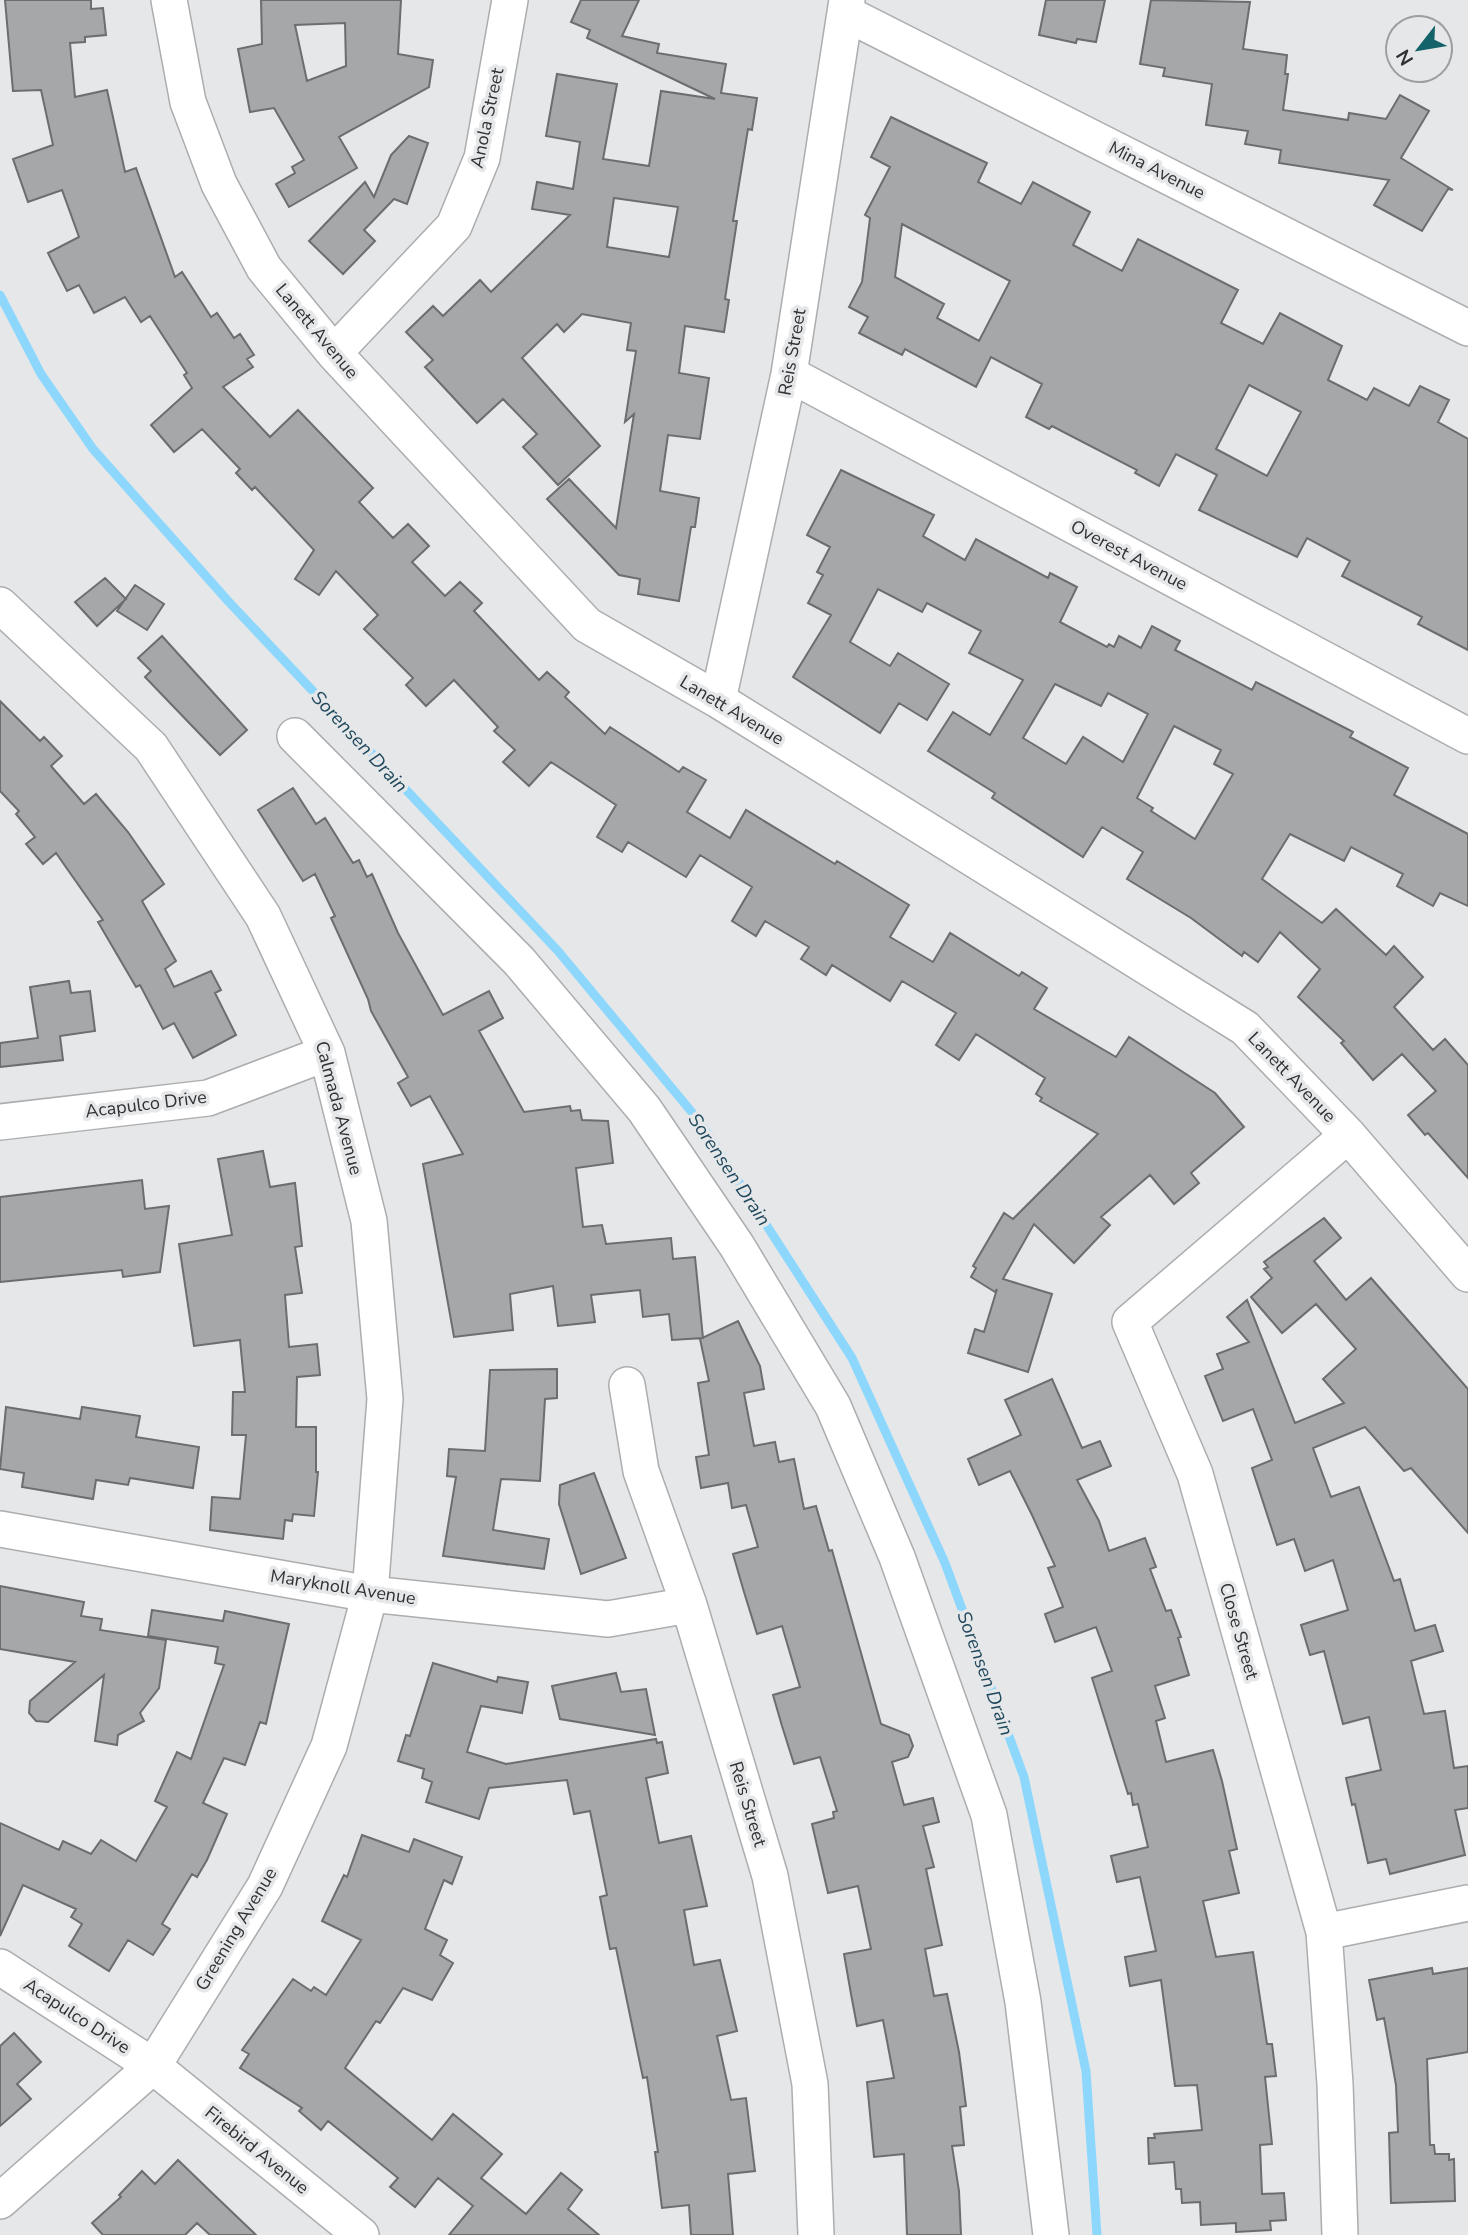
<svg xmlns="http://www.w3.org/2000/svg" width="1468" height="2235" font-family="'Nunito Sans',sans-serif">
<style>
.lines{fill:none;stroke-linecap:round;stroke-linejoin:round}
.stream{stroke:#8dd7fd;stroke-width:9}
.building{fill:#a5a7a9;stroke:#6b6d6f;stroke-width:2;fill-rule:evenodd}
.minor-casing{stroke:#acadaf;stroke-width:38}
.minor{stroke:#fff;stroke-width:35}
.labels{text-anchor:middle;stroke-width:7;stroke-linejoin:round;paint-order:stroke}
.street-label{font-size:18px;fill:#313132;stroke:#e5e7e9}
.water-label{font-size:19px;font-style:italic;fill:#1f485c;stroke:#e5e7e9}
</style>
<rect width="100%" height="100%" fill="#e5e7e9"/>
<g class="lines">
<path class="stream" d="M0 295 41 374 93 449 228 601 558 951 700 1122 852 1358 945 1563 1024 1777 1086 2071 1097 2235"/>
</g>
<path class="building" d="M5 0H91V9L103 8 106 35 85 37V42L70 43 75 97 107 90 125 172 136 168 175 277 182 272 211 317 217 313 234 338 240 334 254 355 247 359 253 367 223 387 270 437 298 410 373 488 359 502 393 538 408 524 429 546 412 562 445 596 460 582 482 603 474 611 539 680 547 672 569 692 565 697 605 734 610 727 679 772 683 767 706 780 687 812 730 838 746 810 835 864 837 861 909 905 890 937 933 962 950 933 1019 976 1022 972 1047 988 1034 1009 1116 1057 1129 1037 1215 1093 1244 1127 1191 1173 1199 1183 1174 1204 1150 1175 1101 1217 1110 1225 1074 1263 1034 1224 1003 1279 1052 1294 1028 1372 968 1353 975 1329 984 1332 997 1289 995 1292 971 1277 976 1268 973 1266 1004 1213 1013 1219 1098 1134 1040 1101 1042 1098 1036 1094 1045 1078 976 1034 959 1060 936 1045 956 1013 902 981 890 1001 832 965 826 975 801 959 809 947 765 921 756 936 732 921 752 887 700 855 686 877 628 842 622 852 597 837 616 805 551 762 529 786 503 762 515 750 494 731 498 727 454 680 426 706 406 685 413 678 364 629 378 615 336 571 319 595 295 579 314 550 255 487 252 490 236 473 240 469 202 429 174 452 151 425 192 388 184 375 187 373 150 316 141 322 125 297 94 313 79 285 67 291 48 253 79 237 62 190 28 202 13 159 53 145 41 90 13 91Z
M261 0H401L398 54 433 60 429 87 339 137 357 168 289 207 276 184 295 173 292 167 304 160 274 108 250 112 238 49 262 44ZM345 23 346 66 307 81 295 25Z
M581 0H639L622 36 659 44 657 53 726 64 721 93 757 98 752 130 748 129 733 221H737L725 299 729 300 724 332 685 326 679 373 709 378 700 439 668 435 660 491 699 498 695 527H691L679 601 638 594 640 579 619 575 547 499 569 479 616 528 634 414 625 422 636 351 627 350 631 323 582 314 564 332 557 324 522 358 600 446 558 485 523 447 537 434 503 399 477 423 425 367 433 360 406 332 433 306 443 316 480 280 491 292 570 215 532 209 537 182 573 189 580 142 546 136 557 74 617 84 603 159 649 166 661 91 715 99 587 38 590 30 571 22ZM614 198 678 207 669 257 607 247Z
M1046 0H1105L1096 42 1077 39 1076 43 1039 35Z
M1151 0 1250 2 1243 49 1287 55 1285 74H1288L1283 110 1348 120 1349 113 1386 119 1400 95 1429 111 1401 158 1453 190 1448 189 1422 231 1374 205 1389 180 1279 163 1281 150 1245 144 1248 131 1206 125 1212 84 1163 76 1165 68 1140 64Z
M891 117 987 163 978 182 1021 204 1033 182 1090 212 1073 245 1122 271 1138 239 1238 290 1221 323 1263 344 1280 313 1342 346 1328 380 1367 400 1374 388 1409 406 1420 386 1449 400 1438 422 1468 439V650L1418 624 1422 617 1342 576 1350 561 1307 538 1297 557 1199 510 1217 475 1176 454 1159 486 1135 473 1137 470 1052 426 1049 429 1026 417 1042 384 991 357 976 387 905 349 902 355 859 333 868 317 849 307 862 282 870 218 865 215 890 167 871 157ZM902 224 1010 281 979 341 937 318 944 304 895 277ZM1249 385 1301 412 1267 476 1216 449Z
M409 136 428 143 407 204 394 199 364 230 375 241 343 274 309 241 365 182 374 197 391 155Z
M841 470 934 515 923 536 965 560 976 539 1048 578 1050 573 1077 587 1060 622 1107 647 1109 644 1114 647 1119 636 1141 648 1152 626 1180 641 1175 650 1252 690 1256 682 1353 732 1350 737 1408 768 1394 795 1468 834V906L1440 893 1433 906 1397 886 1403 874 1351 847 1344 861 1290 834 1262 879 1322 923 1336 909 1386 955 1394 946 1423 977 1394 1007 1433 1050 1445 1039 1468 1065V1178L1428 1133 1425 1135 1408 1115 1436 1091 1402 1054 1373 1080 1341 1043 1344 1041 1298 997 1320 969 1280 932 1258 962 1244 952 1242 956 1191 918 1127 879 1143 852 1102 827 1083 857 992 798 995 793 928 751 953 712 990 735 1023 680 969 653 981 631 927 603 922 612 878 589 850 642 890 666 898 653 949 684 927 720 899 703 880 733 793 677 831 615 808 603 823 575 817 572 830 547 807 535ZM1055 684 1101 706 1108 693 1148 714 1123 762 1083 737 1066 764 1023 738ZM1174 726 1221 750 1214 764 1233 774 1195 839 1151 811 1153 808 1137 798Z
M105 578 126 599 97 626 75 602Z
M135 585 164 604 147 630 117 611Z
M162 636 247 730 220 755 145 677 151 671 138 658Z
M0 701 40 741 44 737 62 756 51 766 84 804 96 794 128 832 164 884 142 901 176 961 165 969 174 987 211 971 221 990 215 993 236 1035 193 1058 174 1023 163 1029 140 985 136 987 98 922 103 920 56 853 43 864 26 844 35 837 16 814 19 811 0 791Z
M293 788 316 824 325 818 353 863 359 860 367 877 372 874 398 933 443 1015 489 991 503 1018 479 1031 524 1112 570 1106 571 1111 580 1110 582 1120 608 1121 613 1163 576 1168 583 1227 602 1225 606 1244 671 1238 673 1259 695 1257 703 1338 672 1340 669 1314 643 1317 640 1290 591 1295 595 1322 558 1326 553 1286 510 1294 513 1330 454 1337 423 1164 463 1154 430 1096 411 1106 398 1083 408 1077 371 1011 368 999 331 918 335 916 315 874 303 881 258 810Z
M69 981 71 993 90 991 95 1031 60 1036 63 1060 0 1067V1043L38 1038 30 987Z
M263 1151 270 1187 295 1183 302 1246 295 1247 302 1293 285 1295 289 1347 317 1344 320 1375 297 1377 296 1427H316V1472H318L314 1516 293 1514 292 1521 285 1520 283 1539 210 1530 212 1497 240 1499 246 1435H232L233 1392H245L240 1340 194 1346 179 1244 232 1235 218 1159Z
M142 1180 145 1209 169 1206 160 1272 123 1277 122 1270 0 1282V1197Z
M1324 1218 1341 1238 1314 1261 1346 1300 1371 1278 1468 1389V1533L1411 1468 1404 1471 1365 1427 1313 1448 1331 1497 1359 1487 1394 1581 1400 1579 1415 1631 1435 1625 1443 1651 1411 1661 1424 1714 1445 1711 1454 1768 1468 1766V1808L1455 1810 1465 1855 1390 1874 1386 1859 1368 1863 1355 1804 1352 1805 1346 1778 1381 1770 1369 1717 1343 1724 1324 1651 1310 1655 1301 1625 1348 1610 1333 1560 1305 1571 1294 1539 1277 1545 1252 1468 1272 1460 1253 1409 1223 1421 1205 1376 1223 1369 1217 1354 1249 1342 1227 1317 1247 1300 1295 1423 1344 1403 1323 1379 1356 1349 1316 1304 1282 1333 1251 1297 1272 1278 1264 1269 1268 1267 1264 1262Z
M738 1321 760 1366 764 1389 744 1393 754 1446 775 1442 779 1462 794 1459 804 1509 816 1506 829 1551 832 1550 881 1724 909 1735 913 1746 908 1757 892 1762 904 1805 933 1798 939 1822 923 1826 934 1867 926 1869 942 1945 925 1949 934 1996 947 1994 959 2052 966 2106 960 2107 964 2145 952 2146 959 2191 961 2235H907L904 2154 874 2157 867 2082 894 2078 883 2020 857 2026 851 1994 844 1954 871 1949 858 1886 828 1893 812 1824 834 1818 833 1812 837 1811 820 1757 794 1764 782 1726 773 1695 800 1687 782 1626 757 1634 744 1592 733 1554 758 1547 746 1505 732 1508 728 1483 701 1488 696 1457 709 1455 698 1383 709 1381 700 1339Z
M557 1369V1398L545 1399 540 1481 501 1479 493 1530 549 1539 544 1569 443 1556 456 1477 447 1476 449 1449 485 1451 490 1370Z
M1052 1379 1082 1448 1100 1441 1111 1466 1077 1480 1099 1521 1109 1551 1145 1538 1156 1567 1150 1569 1166 1611 1171 1610 1181 1637 1178 1638 1189 1675 1155 1686 1165 1718 1156 1721 1166 1762 1213 1750 1222 1781 1237 1849 1229 1851 1239 1893 1203 1901 1216 1957 1253 1952 1267 2044H1272L1276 2076 1265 2077 1272 2144 1260 2145 1262 2194 1284 2193 1286 2220 1270 2221 1271 2230 1236 2232V2223L1201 2225 1200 2202 1182 2203 1181 2189H1176L1174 2162 1149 2164 1148 2138H1155L1154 2134 1202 2130 1197 2085 1175 2086 1161 1980 1130 1986 1125 1957 1156 1951 1140 1877 1117 1882 1111 1856 1148 1847 1138 1804 1133 1805 1131 1793 1128 1794 1092 1678 1112 1671 1096 1627 1055 1642 1045 1614 1063 1607 1048 1568 1055 1566 1032 1515 1010 1471 979 1485 968 1459 1021 1435 1005 1400Z
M6 1407 80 1419 82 1407 140 1416 136 1437 199 1447 193 1488 130 1478 128 1485 96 1480 93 1499 22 1487 24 1473 0 1469Z
M594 1473 626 1558 581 1574 559 1504 560 1485Z
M0 1586 84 1602 81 1616 102 1619 100 1630 166 1640 159 1688 140 1713 144 1721 118 1735 117 1745 95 1741 104 1675 48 1722 36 1721 29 1713 30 1701 75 1662 0 1649Z
M152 1610 223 1621 225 1611 289 1624 266 1724 260 1722 245 1765 224 1758 203 1803 227 1814 207 1860 197 1877 192 1874 162 1924 170 1929 153 1955 128 1940 109 1971 69 1946 82 1924 71 1917 76 1909 23 1885 0 1936V1823L59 1850 63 1841 91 1854 101 1840 136 1861 167 1807 155 1801 177 1752 191 1759 224 1665 215 1663 218 1647 148 1636Z
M433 1663 497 1682 498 1677 528 1682 522 1713 481 1706 467 1752 506 1764 656 1739 657 1743 662 1742 668 1773 646 1778 659 1843 691 1836 707 1906 684 1910 694 1965 720 1960 737 2031 717 2036 731 2100 746 2098 755 2171 728 2174 733 2235H691L689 2205 662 2208 655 2152H658L647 2077 643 2078 616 1948 610 1949 600 1897 607 1895 590 1811 574 1814 567 1780 489 1788 479 1819 426 1802 432 1782 422 1778 424 1769 398 1761 406 1735 410 1736Z
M616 1673 621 1692 646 1689 655 1735 560 1719 552 1686Z
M362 1835 409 1852 414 1839 462 1857 452 1884 444 1880 425 1929 447 1940 440 1955 453 1963 432 2000 403 1988 380 2023 376 2021 345 2068 432 2140 453 2114 502 2154 481 2178 526 2214 561 2173 582 2190 568 2209 599 2235H449L473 2206 438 2178 415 2207 390 2187 398 2178 328 2121 321 2130 299 2111 302 2108 240 2068 249 2054 242 2050 293 1979 311 1991 314 1987 326 1995 361 1940 322 1921 344 1875 347 1877Z
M1432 1968 1433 1974 1468 1968V2052L1427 2059 1430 2145H1434L1435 2154H1449V2160L1454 2159 1455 2201 1391 2203 1389 2133 1398 2132 1396 2085 1384 2018 1377 2020 1369 1980Z
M14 2033 41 2062 17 2084 31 2099 0 2126V2046Z
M178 2160 209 2190 256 2235H210L197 2223 185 2235H103L92 2223 121 2197 119 2195 142 2171 155 2184Z"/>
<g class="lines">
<g class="minor-casing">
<path id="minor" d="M169 0 188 102 219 184 264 268 334 353 587 625 718 700 1245 1028 1348 1135 1468 1274
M845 13 1468 328
M334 353 454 226 482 158 510 0
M789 374 1468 736
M0 605 151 747 263 916 327 1053 369 1221 385 1399 370 1594 329 1746 265 1886 153 2066 0 2201
M718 700 789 374 847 0
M295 736 519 961 644 1109 737 1246 833 1406 897 1557 989 1815 1023 2002 1051 2235
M0 1122 208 1098 327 1053
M627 1385 641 1471 689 1605 770 1876 810 2084 816 2235
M0 1529 370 1594 608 1619 689 1605
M1324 1932 1468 1903
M0 1967 153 2066 361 2235
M1340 2235 1335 2084 1324 1932 1195 1474 1130 1322 1348 1135"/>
</g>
<use href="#minor" class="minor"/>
</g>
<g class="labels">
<g class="street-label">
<text transform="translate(487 118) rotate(-78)" y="6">Anola Street</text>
<text transform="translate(1157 170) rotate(27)" y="6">Mina Avenue</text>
<text transform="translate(317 331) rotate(50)" y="6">Lanett Avenue</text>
<text transform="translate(792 352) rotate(-80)" y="6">Reis Street</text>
<text transform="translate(1129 555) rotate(28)" y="6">Overest Avenue</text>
<text transform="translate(732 710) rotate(31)" y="6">Lanett Avenue</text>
<text transform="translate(1292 1077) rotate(46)" y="6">Lanett Avenue</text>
<text transform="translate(146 1104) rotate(-7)" y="6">Acapulco Drive</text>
<text transform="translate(339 1108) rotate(75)" y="6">Calmada Avenue</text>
<text transform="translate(343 1587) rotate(9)" y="6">Maryknoll Avenue</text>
<text transform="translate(1239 1631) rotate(74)" y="6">Close Street</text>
<text transform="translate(748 1804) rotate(73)" y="6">Reis Street</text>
<text transform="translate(236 1929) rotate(-59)" y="6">Greening Avenue</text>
<text transform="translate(77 2016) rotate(33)" y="6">Acapulco Drive</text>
<text transform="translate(257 2150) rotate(39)" y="6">Firebird Avenue</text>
</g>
<g class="water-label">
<text transform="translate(360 741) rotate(47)" y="7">Sorensen Drain</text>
<text transform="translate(730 1169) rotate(56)" y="7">Sorensen Drain</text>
<text transform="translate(986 1673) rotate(70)" y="7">Sorensen Drain</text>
</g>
</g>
<g transform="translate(1419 49) rotate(239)"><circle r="33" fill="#e5e7e9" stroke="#9d9ea0" stroke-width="2"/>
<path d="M0-5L12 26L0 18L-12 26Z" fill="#14636a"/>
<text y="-10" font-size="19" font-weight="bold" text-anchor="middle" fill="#313132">N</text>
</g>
</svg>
